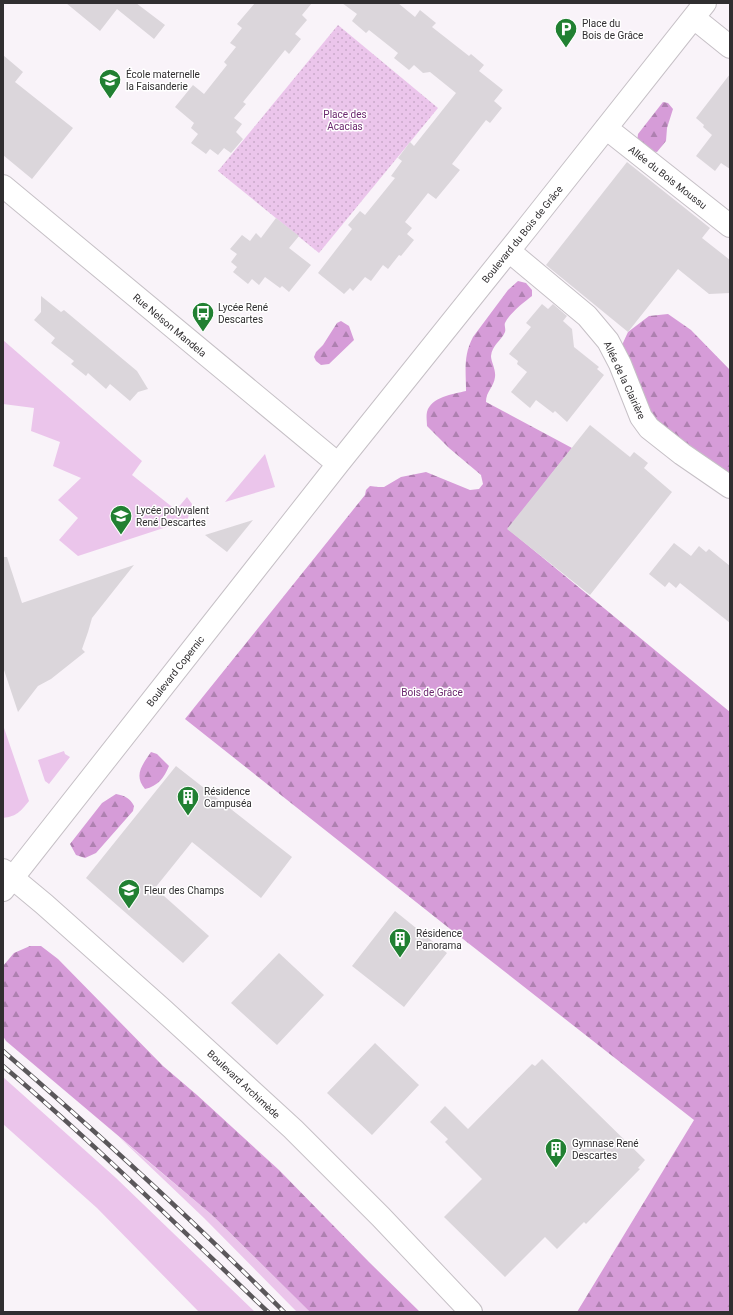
<svg xmlns="http://www.w3.org/2000/svg" width="733" height="1315" font-family="Roboto,sans-serif">
<style>
.green{fill:#ebc5eb}
.forest{fill:url(#forest-firs)}
.park{fill:url(#park-dots)}
.building{fill:#dbd6db}
.lines{fill:none;stroke-linecap:round;stroke-linejoin:round}
.minor-casing{stroke:#c6c0c6;stroke-width:24}
.minor{stroke:#fff;stroke-width:22}
.rail-casing{stroke:#5a575a;stroke-width:4.5}
.rail{stroke:#fff;stroke-width:3;stroke-dasharray:9;stroke-linecap:butt}
.labels{text-anchor:middle;stroke-width:3;stroke-linejoin:round;paint-order:stroke}
.poi-label{font-size:10px;fill:#302e30;stroke:#fff;text-anchor:start}
.park-label{font-size:10px;fill:#6b276e;stroke:#fff}
.street-label{font-size:10px;fill:#302e30;stroke:#fff}
</style>
<defs>
<pattern id="forest-firs" width="22" height="20" patternUnits="userSpaceOnUse"><rect width="22" height="20" fill="#d69cd8"/><path d="M5 1l3.5 6h-7zM16 11l3.5 6h-7z" fill="#ae80b0"/></pattern>
<pattern id="park-dots" width="8" height="8" patternUnits="userSpaceOnUse"><rect width="8" height="8" fill="#ebc5eb"/><path d="M2 2h.1M6 6h.1" fill="none" stroke="#caaaca" stroke-width="1.8" stroke-linecap="round"/></pattern>
</defs>
<rect width="100%" height="100%" fill="#f9f3f9"/>
<path class="green" d="M3 340 142 461 132 475 176 510 187 497 192 504 188 518 185 521 78 556 59 540 78 518 58 500 81 478 53 466 60 442 31 431 34 408 3 404Z
M265 454 275 487 225 502Z
M3 725 29 801C20 812 17 816 3 818Z
M64 751 65 754 70 757 49 784 45 781 38 760Z
M3 1077 116 1178 255 1312H199L97 1208 3 1124Z
M119 1137 212 1215 310 1312H297L204 1218Z"/>
<path class="forest" d="M663 102 668 103 673 109 667 128 666 141 657 152 649 151 637 142 638 134Z
M518 281 526 283 532 290V296C524 302 509 314 505 323 504 325 506 329 505 332 501 341 492 345 491 356 491 362 496 369 495 377 494 387 486 391 486 402L572 448 508 529 730 712V1312H577L694 1120 440 921 185 719 365 495 366 490 370 486 378 487H384L401 477 426 472 470 490 479 489 483 484 481 475 449 448 427 426C427 422 426 416 427 412 431 397 453 394 466 391 466 371 463 356 473 337L508 290Z
M668 314 691 330 730 370V487L649 428 622 345 628 332 649 316Z
M341 321 349 326 354 340 329 364 321 365 316 361 314 357 316 352 323 345 337 323Z
M151 752 157 754 169 766C164 778 158 786 145 789 133 775 143 764 151 752Z
M116 794C125 796 130 798 134 806L133 811 96 853 85 858 76 855 70 844 102 803Z
M30 946H41L58 959 163 1066 197 1095 279 1170 369 1262 420 1312H310L212 1215 6 1041 3 1036V966L14 953Z"/>
<path class="park" d="M338 25 438 108 319 253 218 171Z"/>
<path class="building" d="M66 3H136L165 25 154 39 117 9 100 31Z
M255 3H312L302 15 307 20 295 34 301 39 289 54 285 50 273 65 243 102 246 104 234 118 242 124 236 132 243 139 231 153 224 148 218 155 210 149 206 154 191 143 198 134 191 128 194 123 175 107 193 85 204 94 227 65 224 62 236 47 230 43 242 28 237 24Z
M342 3H398L415 17 420 10 436 23 432 27 469 56 471 54 484 65 479 71 503 90 494 101 502 108 490 123 486 120 452 164 460 170 436 199 428 193 405 222 412 228 407 234 414 240 401 256 399 255 388 269 383 265 371 281 365 277 353 291 350 288 344 294 318 273 352 229 348 225 360 211 365 215 395 178 391 176 402 161 398 158 410 142 414 146 456 93 430 72 423 73 414 65 409 70 394 58 398 53 369 30 366 33 352 21 357 14Z
M3 55 23 72 15 82 73 128 32 179 3 155Z
M730 74V169L721 163 715 171 696 156 712 135 703 127 704 125 696 118Z
M627 162 710 228 702 238 730 260V293L709 294 678 269 628 332 546 265Z
M276 218 299 236 289 248 311 265 289 292 282 286 280 288 265 277 259 285 252 279 248 284 233 272 237 267 231 262 237 254 230 249 242 235 250 241 256 233 261 238Z
M41 296 61 312 64 310 137 371 148 389 138 392 130 401 110 384 106 389 88 373 86 376 71 364 74 361 51 343 55 338 34 320 41 312Z
M542 304 548 309 553 304 567 316 563 321 572 329 574 347 599 367 597 369 604 375 567 422 555 411 553 413 536 400 530 408 511 392 527 372 517 364 518 361 509 354 531 327 526 323Z
M590 425 630 457 634 452 648 463 644 468 672 492 590 595 507 529Z
M253 520 227 552 205 535Z
M674 543 691 556 699 546 706 552 709 549 730 566V623L680 583 676 588 669 582 665 587 649 574Z
M3 557H7L22 603 134 565 92 618 88 632 82 649 85 652 51 679 38 686 18 712 3 667Z
M176 766 292 857 261 898 192 842 155 888 209 936 183 963 86 878Z
M395 911 447 953 404 1007 352 966Z
M279 953 324 995 277 1045 231 1003Z
M375 1043 419 1085 372 1135 327 1093Z
M542 1059 645 1160 638 1168 640 1169 586 1224 584 1222 557 1249 545 1237 505 1277 444 1217 482 1179 445 1142 448 1139 430 1122 445 1106 468 1129 532 1064 535 1066Z"/>
<g class="lines">
<g class="minor-casing">
<path id="minor" d="M694 18 730 47
M606 128 730 226
M3 186 338 464
M509 251 587 316 608 341 620 364 641 417 649 428 682 454 730 487
M3 870 44 904 163 1010 293 1129 381 1217 471 1312
M3 890 338 464 527 228 705 3"/>
</g>
<use href="#minor" class="minor"/>
<g class="rail-casing">
<path id="rail" d="M3 1051C100 1135 194 1221 284 1312
M3 1066C95 1144 181 1229 268 1312"/>
</g>
<use href="#rail" class="rail"/>
</g>
<defs>
<g id="parking-pin" transform="scale(1.15)"><path d="M0 17L-7.5 6A9.5 9.5 0 1 1 7.5 6Z" fill="#218032" stroke="#fff"/><path d="M-3.5-5.5H1a3.5 3.5 0 0 1 0 7H-1V5.5H-3.5ZM-1-3.4V-.6H.8a1.4 1.4 0 0 0 0-2.8Z" fill="#fff"/></g>
<g id="school-pin" transform="scale(1.15)"><path d="M0 17L-7.5 6A9.5 9.5 0 1 1 7.5 6Z" fill="#218032" stroke="#fff"/><path d="M0-5L7-2L0 1L-7-2ZM-4 1L0 2.5L4 1V4Q0 6-4 4Z" fill="#fff"/></g>
<g id="bus-pin" transform="scale(1.15)"><path d="M0 17L-7.5 6A9.5 9.5 0 1 1 7.5 6Z" fill="#218032" stroke="#fff"/><path d="M-5-6H5V4H4V6H2V4H-2V6H-4V4H-5ZM-3.5-4V0h7V-4ZM-3.5 1.2v1.5H-2V1.2ZM2 1.2v1.5H3.5V1.2Z" fill="#fff"/></g>
<g id="building-pin" transform="scale(1.15)"><path d="M0 17L-7.5 6A9.5 9.5 0 1 1 7.5 6Z" fill="#218032" stroke="#fff"/><path d="M-4-6H4V6H1V3H-1V6H-4ZM-2.5-4.3h1.7v1.8h-1.7ZM.8-4.3h1.7v1.8H.8ZM-2.5-1h1.7V.8h-1.7ZM.8-1h1.7V.8H.8Z" fill="#fff"/></g>
</defs>
<g fill-rule="evenodd">
<use href="#parking-pin" x="566" y="29"/>
<use href="#school-pin" x="110" y="80"/>
<use href="#bus-pin" x="203" y="313"/>
<use href="#school-pin" x="121" y="516"/>
<use href="#building-pin" x="188" y="797"/>
<use href="#school-pin" x="129" y="890"/>
<use href="#building-pin" x="400" y="939"/>
<use href="#building-pin" x="556" y="1149"/>
</g>
<g class="labels">
<g class="poi-label">
<text x="582" y="27">Place du<tspan x="582" dy="12">Bois de Grâce</tspan></text>
<text x="126" y="78">École maternelle<tspan x="126" dy="12">la Faisanderie</tspan></text>
<text x="218" y="311">Lycée René<tspan x="218" dy="12">Descartes</tspan></text>
<text x="136" y="514">Lycée polyvalent<tspan x="136" dy="12">René Descartes</tspan></text>
<text x="204" y="795">Résidence<tspan x="204" dy="12">Campuséa</tspan></text>
<text x="144" y="894">Fleur des Champs</text>
<text x="416" y="937">Résidence<tspan x="416" dy="12">Panorama</tspan></text>
<text x="572" y="1147">Gymnase René<tspan x="572" dy="12">Descartes</tspan></text>
</g>
<g class="park-label">
<text x="345" y="118">Place des<tspan x="345" dy="12">Acacias</tspan></text>
<text x="432" y="696">Bois de Grâce</text>
</g>
<g class="street-label">
<text transform="translate(668 177) rotate(38)" y="4">Allée du Bois Moussu</text>
<text transform="translate(522 234) rotate(-51)" y="4">Boulevard du Bois de Grâce</text>
<text transform="translate(170 325) rotate(40)" y="4">Rue Nelson Mandela</text>
<text transform="translate(625 380) rotate(65)" y="4">Allée de la Clairière</text>
<text transform="translate(175 671) rotate(-52)" y="4">Boulevard Copernic</text>
<text transform="translate(244 1084) rotate(43)" y="4">Boulevard Archimède</text>
</g>
</g>
<rect width="733" height="1315" fill="none" stroke="#302e30" stroke-width="8"/>
</svg>
